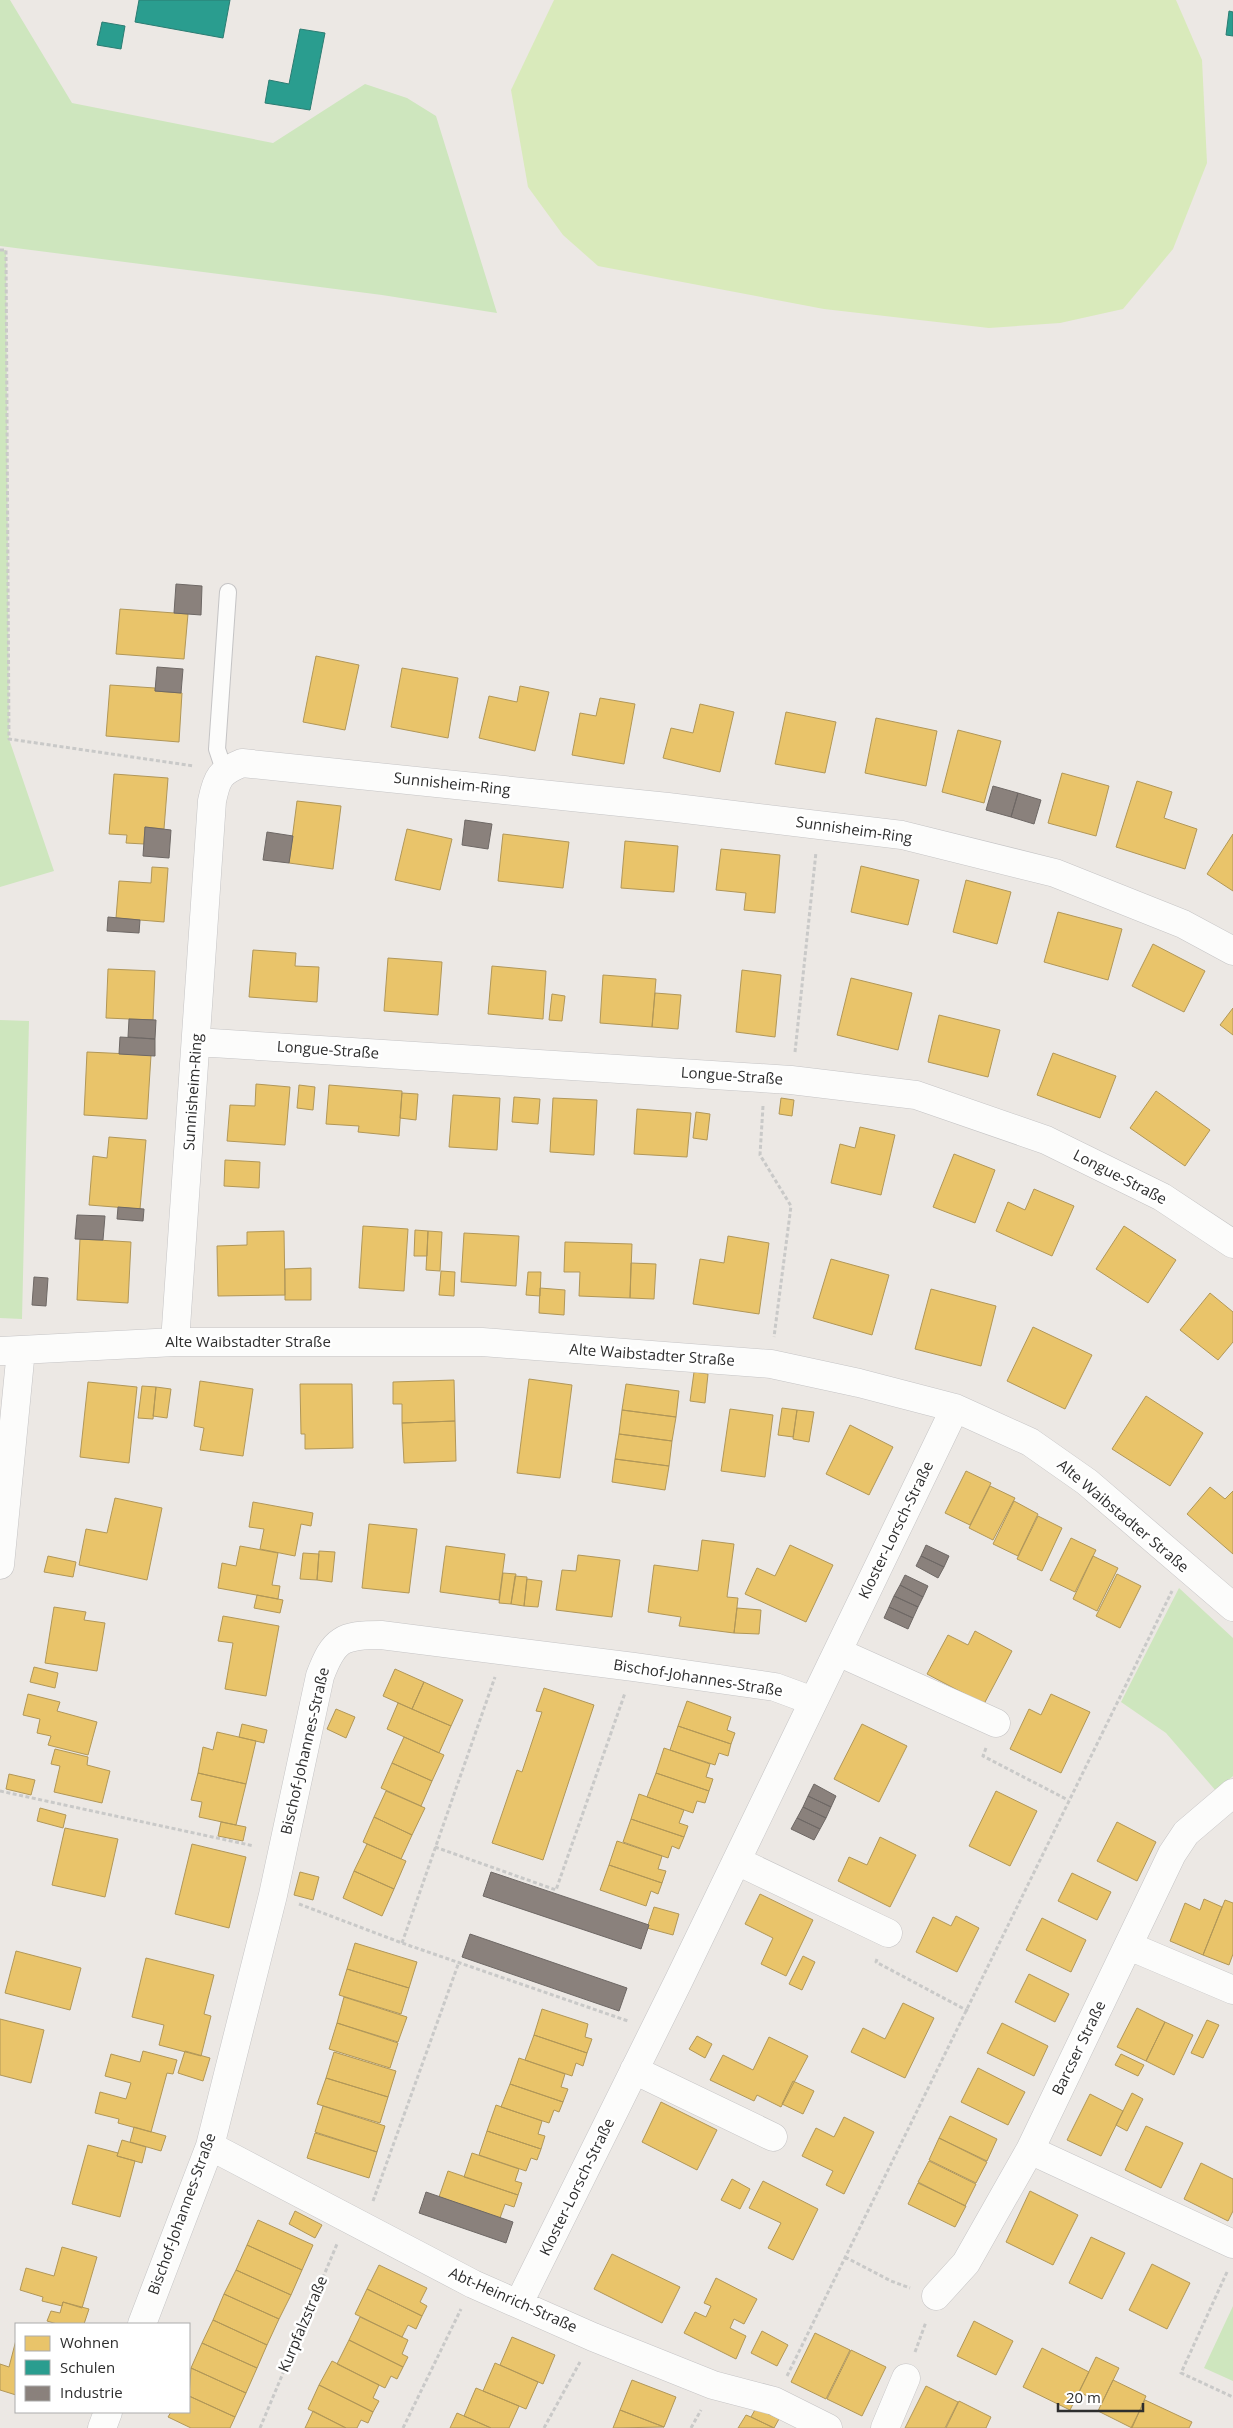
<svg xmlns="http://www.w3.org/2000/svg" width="1233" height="2428" font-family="'Open Sans',sans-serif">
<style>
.green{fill:#cee6be}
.pitch{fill:#d9eabb}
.homes{fill:#e9c46a;stroke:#b19758}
.schools{fill:#2a9d8f;stroke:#2b7c72}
.industry{fill:#8a817c;stroke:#6e6865}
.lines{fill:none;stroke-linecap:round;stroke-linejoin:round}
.lane-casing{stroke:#c5c4c5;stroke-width:18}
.street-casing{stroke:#c5c4c5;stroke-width:29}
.path{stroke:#c9c9c8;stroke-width:3;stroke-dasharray:4 2.5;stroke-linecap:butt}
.lane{stroke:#fcfcfb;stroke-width:16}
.street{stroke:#fcfcfb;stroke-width:28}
.labels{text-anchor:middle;stroke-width:5;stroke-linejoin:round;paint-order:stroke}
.street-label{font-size:15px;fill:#2e2e2e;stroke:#fff}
</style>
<rect width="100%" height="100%" fill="#ece8e4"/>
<path class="green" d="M0 0H10L72 103 273 143 365 84 407 98 436 116 497 313 382 295 0 246Z
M0 250H6L9 739 54 871 0 887Z
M0 1020 29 1021 22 1319 0 1318Z
M1179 1588 1233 1638V1776L1216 1791 1166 1733 1121 1702Z
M1233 2306V2381L1204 2368Z"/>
<path class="pitch" d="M554 0H1176L1202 60 1207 163 1173 249 1123 309 1060 323 989 328 824 309 598 266 563 235 528 187 511 90Z"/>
<path class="homes" d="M120 609 188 614 184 659 116 654Z
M316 656 359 665 345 730 303 722Z
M402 668 458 678 448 738 391 727Z
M110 685 155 688V691L182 693 179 742 106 736Z
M520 686 549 692 535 751 479 738 489 696 517 702Z
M600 698 635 704 624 764 572 755 580 713 596 716Z
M700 704 734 712 720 772 663 758 671 728 693 733Z
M786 712 836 722 825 773 775 764Z
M876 718 937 731 926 786 865 773Z
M958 730 1001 741 984 803 942 792Z
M1062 773 1109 786 1096 836 1048 823Z
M114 774 168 778 164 829 145 827 144 844 126 843 127 835 109 834Z
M1137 781 1172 792 1164 818 1197 829 1185 869 1116 847Z
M297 801 341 806 333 869 289 863Z
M407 829 452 839 440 890 395 880Z
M503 834 569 842 563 888 498 881Z
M1233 834V891L1207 874Z
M625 841 678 846 674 892 621 888Z
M721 849 780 855 775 913 744 910 746 893 716 890Z
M861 866 919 880 908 925 851 912Z
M152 867 168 868 164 922 116 918 119 881 151 883Z
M966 880 1011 892 997 944 953 932Z
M1058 912 1122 929 1108 980 1044 962Z
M1153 944 1205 971 1184 1012 1132 986Z
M253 950 296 953 295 966 319 967 317 1002 249 997Z
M388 958 442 962 438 1015 384 1011Z
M492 966 546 971 543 1019 488 1014Z
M108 969 155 971 153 1020 106 1018Z
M742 970 781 975 775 1037 736 1032Z
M603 975 656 979 652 1027 600 1023Z
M851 978 912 993 898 1050 837 1035Z
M655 993 681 995 678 1029 652 1027Z
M552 994 565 996 562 1021 549 1020Z
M1233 1008V1035L1220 1025Z
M939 1015 1000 1030 988 1077 928 1062Z
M87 1052 151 1055 147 1119 84 1115Z
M1053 1053 1116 1076 1100 1118 1037 1095Z
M256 1084 290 1087 285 1145 227 1141 230 1105 255 1106Z
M299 1085 315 1087 313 1110 297 1108Z
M329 1085 402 1091 399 1136 358 1132 359 1126 326 1124Z
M1156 1091 1210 1130 1185 1166 1130 1128Z
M402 1093 418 1094 416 1120 400 1118Z
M453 1095 500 1098 497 1150 449 1147Z
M514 1097 540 1099 538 1124 512 1122Z
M553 1098 597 1100 594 1155 550 1152Z
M781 1098 794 1100 792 1116 779 1114Z
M637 1109 691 1113 687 1157 634 1154Z
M696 1112 710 1114 707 1140 693 1138Z
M860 1127 895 1135 881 1195 831 1183 840 1144 855 1148Z
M109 1137 146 1140 140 1209 89 1205 93 1156 107 1158Z
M954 1154 995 1170 975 1223 933 1207Z
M225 1160 260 1162 259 1188 224 1186Z
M1034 1189 1074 1206 1052 1256 996 1231 1008 1202 1025 1210Z
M363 1226 408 1229 404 1291 359 1288Z
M1124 1226 1176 1260 1148 1303 1096 1269Z
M415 1230 428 1231 427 1256H414Z
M284 1231 285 1295 218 1296 217 1246 247 1245V1232Z
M428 1231 442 1232 440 1271 426 1270Z
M464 1233 519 1236 516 1286 461 1282Z
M728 1236 769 1243 759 1314 693 1304 700 1259 724 1263Z
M80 1239 131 1242 128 1303 77 1300Z
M565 1242 632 1244 630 1298 579 1296 580 1272H564Z
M831 1259 889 1275 872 1335 813 1318Z
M631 1263 656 1264 654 1299 630 1298Z
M311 1268V1300H285V1269Z
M441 1271 455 1272 454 1296 439 1295Z
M528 1272H541L540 1296 526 1295Z
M540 1288 565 1290 564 1315 539 1313Z
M931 1289 996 1306 981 1366 915 1349Z
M1210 1293 1233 1312V1342L1218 1360 1180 1330Z
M1033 1327 1092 1355 1065 1409 1007 1381Z
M694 1372 708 1374 705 1403 690 1401Z
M529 1379 572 1385 560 1478 517 1473Z
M454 1380 455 1421 402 1423V1404H393V1382Z
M200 1381 253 1389 243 1456 200 1450 204 1428 194 1426Z
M88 1382 137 1387 129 1463 80 1457Z
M300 1384H352L353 1448 305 1449V1434H301Z
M626 1384 679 1391 676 1417 622 1410Z
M142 1386 156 1387 153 1419 138 1418Z
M156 1387 171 1389 167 1418 153 1416Z
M1146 1396 1203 1433 1170 1486 1112 1449Z
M782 1408 797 1410 793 1437 778 1435Z
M730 1409 773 1415 765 1477 721 1471Z
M622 1410 676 1417 672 1441 619 1434Z
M797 1410 814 1412 809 1442 793 1439Z
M455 1421 456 1461 404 1463 402 1423Z
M850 1425 893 1447 869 1495 826 1474Z
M619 1434 672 1441 669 1466 615 1459Z
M615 1459 669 1466 665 1490 612 1482Z
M966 1471 991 1483 970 1525 945 1513Z
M990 1486 1015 1498 993 1540 969 1528Z
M1210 1487 1225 1499 1233 1491V1554L1187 1514Z
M115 1498 162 1508 147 1580 79 1565 86 1529 107 1533Z
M1014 1501 1038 1514 1018 1556 993 1544Z
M253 1502 313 1513 311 1526 301 1524 295 1556 260 1549 264 1529 249 1527Z
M1038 1516 1062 1528 1042 1571 1017 1559Z
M369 1524 417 1529 409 1593 362 1588Z
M1071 1538 1096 1550 1075 1592 1050 1580Z
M702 1540 734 1544 727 1597 738 1598 734 1633 679 1626 681 1617 648 1612 654 1565 698 1571Z
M790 1545 833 1565 806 1622 745 1594 757 1568 775 1576Z
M240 1546 278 1553 272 1585 280 1586 278 1599 218 1588 222 1563 236 1566Z
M446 1546 505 1554 499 1600 440 1592Z
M319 1551 335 1552 332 1582 317 1580Z
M303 1553 319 1554 317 1580 300 1579Z
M578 1555 620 1560 612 1617 556 1610 562 1570 576 1571Z
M48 1556 76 1562 73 1577 44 1572Z
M1093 1556 1118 1568 1097 1611 1073 1599Z
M503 1573 516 1574 511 1604 499 1603Z
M1117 1574 1141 1586 1120 1628 1096 1616Z
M515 1576 527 1577 524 1606 511 1604Z
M527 1579 542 1581 538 1607 524 1606Z
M257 1595 283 1600 280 1613 254 1608Z
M54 1607 86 1612 84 1620 105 1623 97 1671 45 1663Z
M737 1608 761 1610 759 1634 734 1633Z
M223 1616 279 1626 266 1696 225 1689 233 1643 218 1641Z
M975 1631 1012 1651 984 1704 927 1674 948 1635 968 1645Z
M34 1667 58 1673 55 1688 30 1682Z
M395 1669 424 1682 412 1709 383 1696Z
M424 1682 463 1700 451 1726 412 1709Z
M544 1688 594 1705 543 1860 492 1843 517 1770 522 1772 542 1712 536 1711Z
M28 1694 60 1702 57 1711 97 1722 88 1755 48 1745 51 1736 37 1733 40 1719 23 1715Z
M1051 1694 1090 1712 1061 1773 1010 1749 1029 1709 1041 1715Z
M687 1701 731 1717 727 1730 735 1733 731 1744 678 1726Z
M398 1703 451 1726 439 1753 387 1729Z
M336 1709 355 1717 346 1738 327 1729Z
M242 1724 267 1730 264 1743 239 1737Z
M862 1724 907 1746 879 1802 834 1779Z
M678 1726 731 1744 728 1756 719 1753 715 1765 670 1750Z
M217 1732 256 1741 246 1784 198 1773 203 1747 213 1750Z
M404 1737 444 1755 432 1781 392 1763Z
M664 1748 710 1764 706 1777 713 1779 709 1791 656 1773Z
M55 1749 88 1757 87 1765 110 1771 102 1803 54 1792 60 1766 51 1764Z
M392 1763 432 1781 421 1806 381 1788Z
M198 1773 246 1784 236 1825 199 1817 202 1802 191 1800Z
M656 1773 709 1791 705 1803 697 1801 693 1813 647 1797Z
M9 1774 35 1780 31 1795 6 1789Z
M386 1791 425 1808 412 1835 374 1817Z
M996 1791 1037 1811 1010 1866 969 1846Z
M639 1794 684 1810 679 1823 688 1826 684 1837 631 1819Z
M40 1808 66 1815 63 1828 37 1821Z
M374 1817 412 1835 401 1859 363 1842Z
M631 1819 684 1837 679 1849 672 1846 668 1858 623 1842Z
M221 1822 246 1827 243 1841 218 1836Z
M1117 1822 1156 1842 1137 1881 1097 1861Z
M65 1828 118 1839 105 1897 52 1885Z
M880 1837 916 1855 890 1907 838 1881 849 1857 867 1865Z
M617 1841 662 1856 658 1869 666 1871 662 1883 609 1865Z
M192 1844 246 1857 229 1928 175 1914Z
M367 1844 406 1861 394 1889 354 1871Z
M609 1865 662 1883 658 1894 651 1891 646 1906 600 1890Z
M354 1871 394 1889 382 1916 343 1898Z
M300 1872 319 1877 313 1900 294 1895Z
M1072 1873 1111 1892 1097 1920 1058 1901Z
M760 1894 813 1920 786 1976 761 1964 773 1938 745 1924Z
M1204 1899 1222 1907 1203 1955 1170 1941 1185 1903 1200 1910Z
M1225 1900 1233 1903V1954L1229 1965 1203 1955Z
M654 1907 679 1914 673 1935 647 1928Z
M956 1916 979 1928 957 1972 916 1952 933 1917 951 1926Z
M1042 1918 1086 1940 1071 1972 1026 1950Z
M355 1943 417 1962 409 1988 347 1969Z
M16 1951 81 1968 70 2010 5 1993Z
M803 1956 815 1962 802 1990 789 1984Z
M146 1958 214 1975 204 2014 211 2016 201 2056 159 2045 164 2025 132 2017Z
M347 1969 409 1988 401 2014 339 1995Z
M1029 1974 1069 1994 1055 2022 1015 2002Z
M344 1997 407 2017 398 2042 337 2023Z
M903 2003 934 2018 905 2078 851 2052 863 2028 885 2039Z
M1137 2008 1165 2022 1146 2061 1117 2047Z
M542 2009 588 2024 585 2037 592 2039 587 2053 534 2035Z
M0 2019 44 2030 31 2083 0 2075Z
M1207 2020 1219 2025 1203 2058 1191 2053Z
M1165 2022 1193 2035 1174 2075 1146 2061Z
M337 2023 398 2043 390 2068 329 2049Z
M1002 2023 1048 2046 1034 2076 987 2053Z
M534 2035 587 2053 583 2066 576 2063 572 2076 525 2060Z
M697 2036 712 2044 705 2058 689 2049Z
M769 2037 808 2056 781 2107 757 2095 754 2101 710 2080 723 2055 753 2070Z
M143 2051 177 2060 173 2074 167 2073 151 2132 118 2123 119 2119 95 2113 100 2092 126 2099 131 2083 105 2076 111 2054 140 2062Z
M185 2051 210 2058 203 2081 178 2073Z
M334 2052 396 2071 388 2097 326 2078Z
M1121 2054 1144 2065 1138 2076 1115 2065Z
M519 2058 565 2074 561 2087 568 2089 563 2102 510 2084Z
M978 2068 1025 2092 1008 2125 961 2102Z
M326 2078 388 2097 380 2123 317 2104Z
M793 2081 814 2091 803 2114 782 2104Z
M510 2084 563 2102 559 2112 554 2110 549 2123 501 2107Z
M1132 2093 1143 2099 1127 2131 1116 2125Z
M1090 2094 1123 2111 1101 2156 1067 2140Z
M661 2102 717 2130 697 2170 642 2142Z
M496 2105 542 2121 538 2134 545 2136 541 2149 487 2131Z
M323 2106 385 2126 377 2152 315 2132Z
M950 2116 997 2139 987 2161 939 2138Z
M844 2117 874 2132 844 2194 826 2185 833 2171 802 2156 816 2128 834 2137Z
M1146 2126 1183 2143 1161 2188 1125 2170Z
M134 2127 166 2136 161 2151 130 2142Z
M487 2131 541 2149 537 2160 531 2158 526 2171 479 2155Z
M315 2133 377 2152 369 2178 307 2158Z
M939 2138 987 2162 976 2183 929 2160Z
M122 2140 146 2147 142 2163 117 2156Z
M88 2145 118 2153 117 2156 135 2161 120 2217 72 2204Z
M472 2153 519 2169 515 2181 522 2183 518 2195 464 2177Z
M929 2161 976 2184 965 2206 918 2182Z
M1201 2163 1233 2179V2211L1228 2221 1184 2199Z
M448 2171 518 2195 514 2207 505 2204 500 2218 439 2197Z
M732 2179 750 2189 740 2209 721 2200Z
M763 2181 818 2209 793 2260 768 2248 781 2223 749 2208Z
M918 2183 966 2206 955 2227 908 2204Z
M1030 2191 1078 2215 1053 2265 1006 2242Z
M295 2211 322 2225 315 2238 289 2224Z
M258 2220 313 2245 302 2270 247 2245Z
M1091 2237 1125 2253 1102 2299 1069 2283Z
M247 2245 302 2270 291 2295 236 2270Z
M62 2247 97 2257 82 2308 63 2302 62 2306 42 2301 43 2297 20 2290 26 2268 54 2276Z
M612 2254 680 2287 662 2323 594 2289Z
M1152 2264 1190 2283 1167 2329 1129 2310Z
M379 2265 427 2288 420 2302 427 2306 422 2316 367 2289Z
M236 2270 291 2295 279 2319 224 2294Z
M716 2278 757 2299 744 2324 734 2319 730 2328 746 2336 736 2359 684 2333 695 2312 706 2317 711 2306 704 2303Z
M367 2289 422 2316 416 2329 408 2325 402 2337 355 2314Z
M224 2294 279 2319 267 2345 213 2320Z
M63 2302 89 2309 84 2324H57L47 2321 51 2311 60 2313Z
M360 2317 408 2340 402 2354 408 2357 403 2367 349 2340Z
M213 2320 267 2345 257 2368 202 2343Z
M974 2321 1013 2341 996 2375 957 2356Z
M762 2331 788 2345 777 2366 751 2353Z
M815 2333 850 2350 826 2399 791 2382Z
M512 2337 555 2355 543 2384 500 2365Z
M16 2340V2395L0 2390V2364L9 2367Z
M349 2340 403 2367 397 2379 391 2376 385 2388 337 2364Z
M202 2343 257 2368 246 2393 191 2368Z
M1042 2348 1089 2372 1070 2410 1023 2387Z
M851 2350 886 2367 862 2416 827 2399Z
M1096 2357 1119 2368 1102 2403 1079 2392Z
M332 2361 379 2385 373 2398 379 2401 373 2412 319 2385Z
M495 2363 538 2382 526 2409 483 2391Z
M191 2368 246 2393 235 2417 189 2396Z
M632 2380 676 2397 664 2427 620 2410Z
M1113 2380 1146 2396 1132 2428 1098 2411Z
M319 2385 373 2412 368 2423 361 2420 357 2428H346L308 2409Z
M926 2386 958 2402 945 2428H905Z
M476 2388 519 2406 509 2428H491L464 2416Z
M189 2396 235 2417 230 2428H191L168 2417 171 2412H189Z
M1145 2400 1192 2422 1189 2428H1131Z
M959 2401 991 2417 986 2428H946Z
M756 2408 779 2419 774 2428 751 2417Z
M620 2410 664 2427 613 2428Z
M313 2411 346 2428H305Z
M457 2413 464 2416 491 2428H450Z
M746 2415 751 2417 774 2428H738Z"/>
<path class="schools" d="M139 0H230L223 38 135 22Z
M1229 11 1233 12V36L1226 35Z
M102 22 125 26 121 49 97 45Z
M300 29 325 33 310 110 265 103 269 80 289 84Z"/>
<path class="industry" d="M176 584 202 586 201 615 174 613Z
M157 667 183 669 181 693 155 691Z
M993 786 1018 793 1011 817 986 810Z
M1018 793 1041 800 1034 824 1011 817Z
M465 820 492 824 488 849 462 845Z
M145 827 171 830 169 858 143 856Z
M267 832 293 836 289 863 263 860Z
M108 917 140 920 139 933 107 931Z
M129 1019 156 1020 155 1039 128 1037Z
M120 1037 155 1039V1056L119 1054Z
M118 1207 144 1209 143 1221 117 1219Z
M77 1215 105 1216 103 1240 75 1239Z
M34 1277 48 1278 46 1306 32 1305Z
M926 1545 949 1556 944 1567 921 1556Z
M921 1556 944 1567 938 1578 916 1566Z
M905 1575 928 1586 923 1597 900 1585Z
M900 1585 923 1597 918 1607 894 1596Z
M894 1596 918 1607 913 1618 889 1607Z
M889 1607 913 1618 908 1629 884 1618Z
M814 1784 836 1796 831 1807 808 1796Z
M808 1796 831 1807 826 1818 803 1807Z
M803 1807 826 1818 820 1829 797 1818Z
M797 1818 820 1829 814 1840 791 1829Z
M491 1872 649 1925 641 1949 483 1896Z
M470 1934 627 1988 619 2011 462 1957Z
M426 2192 513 2222 506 2243 419 2213Z"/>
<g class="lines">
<g class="lane-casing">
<path id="lane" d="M224 770 217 749 228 592"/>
</g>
<g class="street-casing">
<path id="street" d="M196 1042 791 1080 916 1095 1046 1140 1162 1197 1233 1244
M175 1342 212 801C217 777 220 772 242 763L668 807 902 835 1055 873 1183 924 1233 951
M0 1351 175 1342H482L771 1364 859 1383 955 1408 1030 1442 1087 1482 1233 1607
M0 1565 21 1350
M838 1652 996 1723
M737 1861 888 1933
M1129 1946 1233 1990
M634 2070 773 2137
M210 2146 473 2284 593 2337 713 2385 774 2401 828 2428
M1030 2150 1233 2244
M936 2296 966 2263 1030 2150 1172 1854 1186 1833 1233 1793
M519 2303 679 1980 955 1408
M142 2324 210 2146 273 1895 320 1676C334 1639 342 1635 381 1635L634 1667 775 1687 813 1701
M102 2428 108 2412
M885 2428 906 2378"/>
</g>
<path class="path" d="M0 250H6L9 739 194 766
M795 1052 816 852
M763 1106 760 1155 791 1206 774 1337
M986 1748 983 1756 1068 1800
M0 1791 254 1846
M435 1847 556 1890 625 1693
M299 1904 402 1943 628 2021
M402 1943 495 1677
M877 1959 876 1962 968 2011
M373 2201 459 1962
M845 2257 891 2281 910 2288
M1227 2272 1181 2373 1233 2397
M915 2352 926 2322
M787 2376 1172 1591
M260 2428 337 2244
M403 2428 461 2309
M544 2428 580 2362
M691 2428 701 2410"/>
<use href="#lane" class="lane"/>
<use href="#street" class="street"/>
</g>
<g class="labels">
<g class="street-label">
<text transform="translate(452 784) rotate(6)" y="5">Sunnisheim-Ring</text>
<text transform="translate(854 830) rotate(8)" y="5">Sunnisheim-Ring</text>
<text transform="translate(328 1050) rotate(4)" y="5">Longue-Straße</text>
<text transform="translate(732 1076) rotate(4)" y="5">Longue-Straße</text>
<text transform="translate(193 1092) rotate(-86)" y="5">Sunnisheim-Ring</text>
<text transform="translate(1120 1177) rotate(27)" y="5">Longue-Straße</text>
<text x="248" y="1347">Alte Waibstadter Straße</text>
<text transform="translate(652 1355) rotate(4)" y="5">Alte Waibstadter Straße</text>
<text transform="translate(1123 1516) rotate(40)" y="5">Alte Waibstadter Straße</text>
<text transform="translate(896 1530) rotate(-64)" y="5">Kloster-Lorsch-Straße</text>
<text transform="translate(698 1678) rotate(9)" y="5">Bischof-Johannes-Straße</text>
<text transform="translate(305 1751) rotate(-77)" y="5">Bischof-Johannes-Straße</text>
<text transform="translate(1079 2048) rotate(-64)" y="5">Barcser Straße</text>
<text transform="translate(577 2187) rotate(-64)" y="5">Kloster-Lorsch-Straße</text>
<text transform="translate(182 2214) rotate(-70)" y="5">Bischof-Johannes-Straße</text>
<text transform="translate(513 2300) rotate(24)" y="5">Abt-Heinrich-Straße</text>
<text transform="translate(303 2324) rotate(-67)" y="5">Kurpfalzstraße</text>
</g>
</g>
<rect x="15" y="2323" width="175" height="90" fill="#ffffff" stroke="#ababab"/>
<rect x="25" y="2336" width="25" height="15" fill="#e9c46a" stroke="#ababab"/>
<text x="60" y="2348" font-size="15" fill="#2e2e2e">Wohnen</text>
<rect x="25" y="2360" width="25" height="15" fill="#2a9d8f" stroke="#ababab"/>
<text x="60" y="2373" font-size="15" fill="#2e2e2e">Schulen</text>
<rect x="25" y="2386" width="25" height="15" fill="#8a817c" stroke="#ababab"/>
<text x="60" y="2398" font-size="15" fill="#2e2e2e">Industrie</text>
<path d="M1058 2403v8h85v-8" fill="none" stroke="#2e2e2e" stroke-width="2.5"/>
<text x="1066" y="2403" font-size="15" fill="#2e2e2e" stroke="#ffffff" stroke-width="4" paint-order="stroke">20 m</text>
</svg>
